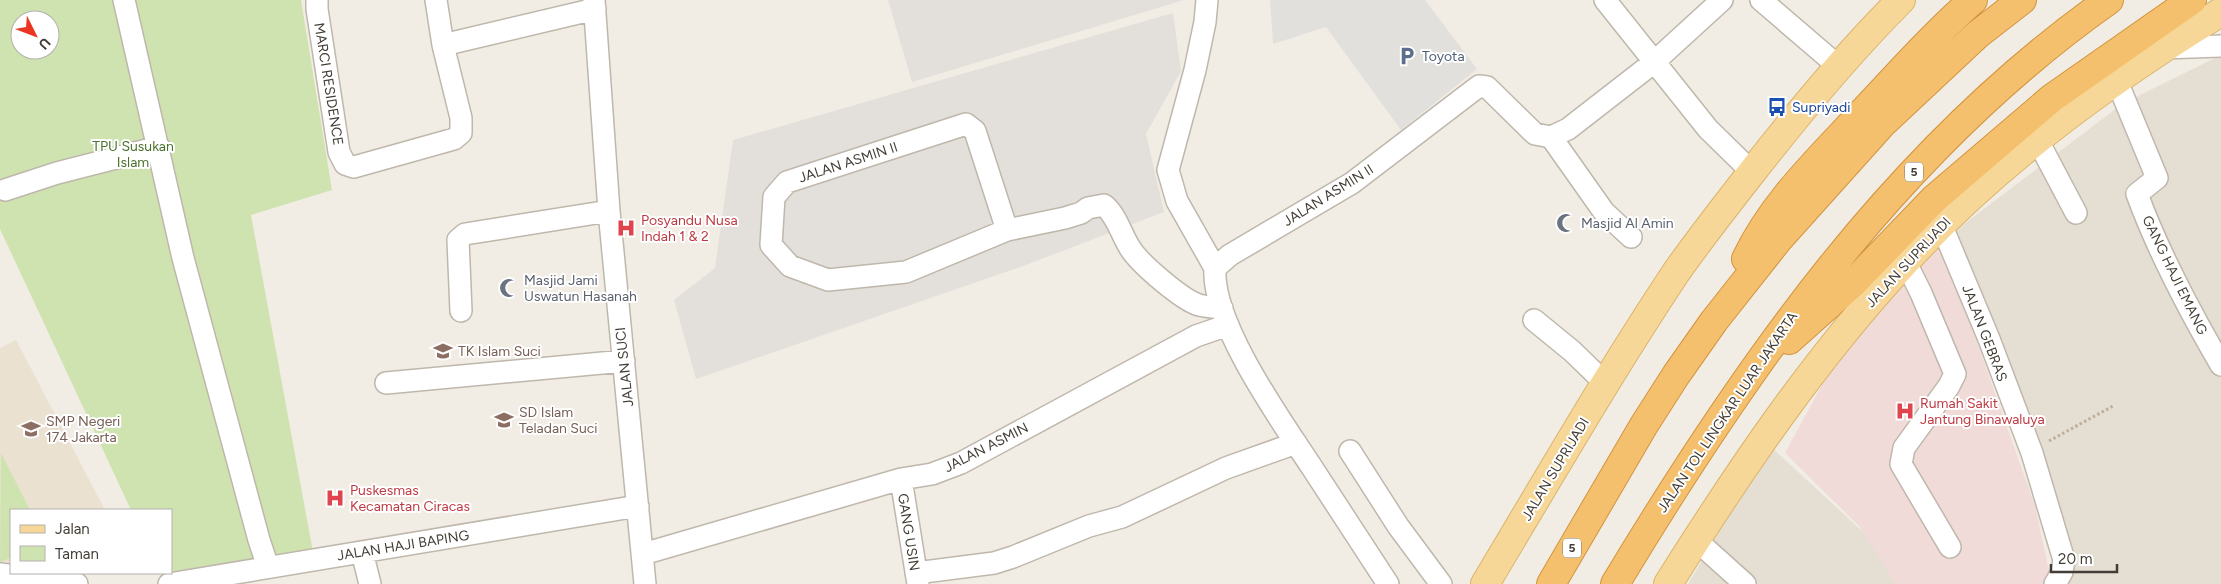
<svg xmlns="http://www.w3.org/2000/svg" width="2221" height="584" font-family="Figtree,sans-serif">
<style>
.residential{fill:#e5ded3}
.industrial{fill:#e3dfda}
.education{fill:#eae1d0}
.medical{fill:#f1dbd9}
.green{fill:#cfe3b0;fill-rule:evenodd}
.parking{fill:#e2e0dd}
.lines{fill:none;stroke-linecap:round;stroke-linejoin:round}
.minor-casing{stroke:#bfb7ab;stroke-width:24}
.major-casing{stroke:#dbb369;stroke-width:30}
.highway-casing{stroke:#d3943e;stroke-width:30}
.path{stroke:#bdaf9a;stroke-width:3;stroke-dasharray:2.5 2.5;stroke-linecap:butt}
.minor{stroke:#fff;stroke-width:21}
.major{stroke:#f7d798;stroke-width:28}
.highway{stroke:#f4c06d;stroke-width:28}
.labels{text-anchor:middle;stroke-width:4;stroke-linejoin:round;paint-order:stroke}
.shield{fill:#fff;stroke:#7b7772;stroke-width:1}
.shield-label{font-size:12px;font-weight:bold;fill:#433d35}
.service-label{font-size:14px;fill:#4e5e75;stroke:#fff;text-anchor:start}
.street-label{font-size:14px;fill:#433d35;stroke:#fff}
.transit-label{font-size:14px;fill:#164399;stroke:#fff;text-anchor:start}
.park-label{font-size:14px;fill:#4a712c;stroke:#fff}
.health-label{font-size:14px;fill:#be3a42;stroke:#fff;text-anchor:start}
.worship-label{font-size:14px;fill:#5b616d;stroke:#fff;text-anchor:start}
.education-label{font-size:14px;fill:#785e54;stroke:#fff;text-anchor:start}
</style>
<rect width="100%" height="100%" fill="#f1ede5"/>
<path class="residential" d="M2221 55V584H2063L1951 234 2122 104Z
M1770 446 1876 544 1898 584H1688Z"/>
<path class="industrial" d="M888 0H1184L912 82Z
M1173 13 1181 71 1146 134 1164 212 1026 265 696 379 674 300 715 268 733 140Z"/>
<path class="education" d="M16 340 105 510H11V568L0 571V348Z"/>
<path class="medical" d="M1939 234 2035 506 2051 580 2047 584H1896L1859 526 1785 453 1830 370Z"/>
<path class="green" d="M0 0H301L332 190 251 215 313 552 164 581 160 573H171V510H131L0 229ZM20 20H50V50H20Z
M1 453 30 510H11V557L0 563Z"/>
<path class="parking" d="M1270 0H1425L1477 69 1401 130 1326 27 1273 44Z"/>
<g class="lines">
<g class="minor-casing">
<path id="minor" d="M124 0 183 258 259 540 268 567
M317 0V9L339 152 345 164 354 167 454 139 461 133V118L443 45 436 0
M594 0 609 211 645 584
M1207 0 1205 22 1195 70 1168 170 1177 201 1215 268
M1605 0 1708 129 1752 172
M1761 0 1838 66
M443 45 595 9
M2162 48 2221 46
M2116 79 2157 178 2137 194C2159 254 2189 310 2221 365
M1551 137 1604 212 1631 237
M2037 139 2076 213
M5 190 57 173 159 147
M1941 224 1989 339 2032 453 2064 560 2062 572 2055 584
M1007 230 975 131 966 124 787 182 774 197 771 245 790 266 828 280 906 272 1007 230 1065 218 1081 213 1088 208 1104 205C1117 216 1121 234 1130 248 1139 263 1182 300 1199 305 1206 307 1214 307 1222 308
M1905 261 1921 293 1955 374 1949 386 1904 448 1901 464 1950 547
M461 311 458 240 465 234 609 211
M1534 320 1572 351 1606 384
M386 383 624 361
M1350 451 1398 526 1441 584
M901 479 918 584
M1696 540 1745 584
M362 552 370 584
M643 554 901 479 932 474 961 463 1196 336 1228 325
M916 573 994 563 1013 557 1089 526 1122 517 1226 468 1296 443
M0 574 77 584
M169 584 638 506
M1388 584C1363 546 1338 507 1313 469 1282 422 1211 323 1215 268L1230 255 1352 183 1479 86 1487 87 1535 134 1551 137 1568 129 1653 63 1722 0"/>
</g>
<g class="major-casing">
<path id="major" d="M1485 584C1548 479 1609 373 1677 271 1701 237 1727 204 1752 172 1799 112 1847 54 1901 0
M1668 584C1739 471 1814 360 1905 262 1996 163 2106 82 2221 12"/>
</g>
<g class="highway-casing">
<path id="highway" d="M1746 259C1772 204 1817 161 1858 117 1896 77 1932 36 1973 0
M1789 340 1854 282 1934 199 2052 98 2192 0
M1551 584 1644 425 1676 375 1714 321 1778 240 1883 123 1977 35 2022 0
M1615 584C1747 365 1897 149 2109 0"/>
</g>
<path class="path" d="M2049 441 2113 406"/>
<use href="#minor" class="minor"/>
<use href="#major" class="major"/>
<use href="#highway" class="highway"/>
</g>
<defs>
<g id="parking-bare" transform="scale(1.5)"><path d="M-3.5-5.5H1a3.5 3.5 0 0 1 0 7H-1V5.5H-3.5ZM-1-3.4V-.6H.8a1.4 1.4 0 0 0 0-2.8Z" fill="#5c6f8a" stroke="#fff" stroke-width="2.5" paint-order="stroke"/></g>
<g id="bus-bare" transform="scale(1.5)"><path d="M-5-6H5V4H4V6H2V4H-2V6H-4V4H-5ZM-3.5-4V0h7V-4ZM-3.5 1.2v1.5H-2V1.2ZM2 1.2v1.5H3.5V1.2Z" fill="#1a4fb4" stroke="#fff" stroke-width="2.5" paint-order="stroke"/></g>
<g id="mosque-bare" transform="scale(1.5)"><path d="M3.5-4.9A6 6 0 1 0 3.5 4.9A5 5 0 1 1 3.5-4.9Z" fill="#6b7280" stroke="#fff" stroke-width="2.5" paint-order="stroke"/></g>
<g id="hospital-bare" transform="scale(1.5)"><path d="M-5-5h3v3.5h4V-5h3V5h-3V1.5h-4V5h-3Z" fill="#e0444e" stroke="#fff" stroke-width="2.5" paint-order="stroke"/></g>
<g id="school-bare" transform="scale(1.5)"><path d="M0-5L7-2L0 1L-7-2ZM-4 1L0 2.5L4 1V4Q0 6-4 4Z" fill="#8d6e63" stroke="#fff" stroke-width="2.5" paint-order="stroke"/></g>
</defs>
<g fill-rule="evenodd">
<use href="#parking-bare" x="1407" y="56"/>
<use href="#bus-bare" x="1777" y="107"/>
<use href="#mosque-bare" x="1566" y="223"/>
<use href="#hospital-bare" x="626" y="228"/>
<use href="#mosque-bare" x="509" y="288"/>
<use href="#school-bare" x="443" y="351"/>
<use href="#hospital-bare" x="1905" y="411"/>
<use href="#school-bare" x="504" y="420"/>
<use href="#school-bare" x="31" y="429"/>
<use href="#hospital-bare" x="335" y="498"/>
</g>
<g class="labels">
<g class="shield">
<rect x="1905" y="162.5" width="18" height="19" rx="4"/>
<rect x="1563" y="538.5" width="18" height="19" rx="4"/>
</g>
<g class="shield-label">
<text x="1914" y="176">5</text>
<text x="1572" y="552">5</text>
</g>
<g class="service-label">
<text x="1422" y="61">Toyota</text>
</g>
<g class="street-label">
<text transform="translate(329 84) rotate(81)" y="5">MARCI RESIDENCE</text>
<text transform="translate(848 162) rotate(-18)" y="5">JALAN ASMIN II</text>
<text transform="translate(1328 195) rotate(-32)" y="5">JALAN ASMIN II</text>
<text transform="translate(1908 262) rotate(-47)" y="5">JALAN SUPRIJADI</text>
<text transform="translate(2175 275) rotate(64)" y="5">GANG HAJI EMANG</text>
<text transform="translate(1985 333) rotate(69)" y="5">JALAN GEBRAS</text>
<text transform="translate(624 367) rotate(-96)" y="5">JALAN SUCI</text>
<text transform="translate(1727 412) rotate(-56)" y="5">JALAN TOL LINGKAR LUAR JAKARTA</text>
<text transform="translate(986 447) rotate(-27)" y="5">JALAN ASMIN</text>
<text transform="translate(1555 469) rotate(-59)" y="5">JALAN SUPRIJADI</text>
<text transform="translate(909 532) rotate(81)" y="5">GANG USIN</text>
<text transform="translate(403 545) rotate(-9)" y="5">JALAN HAJI BAPING</text>
</g>
<g class="transit-label">
<text x="1792" y="112">Supriyadi</text>
</g>
<g class="park-label">
<text x="133" y="151">TPU Susukan<tspan x="133" dy="16">Islam</tspan></text>
</g>
<g class="health-label">
<text x="641" y="225">Posyandu Nusa<tspan x="641" dy="16">Indah 1 &amp; 2</tspan></text>
<text x="1920" y="408">Rumah Sakit<tspan x="1920" dy="16">Jantung Binawaluya</tspan></text>
<text x="350" y="495">Puskesmas<tspan x="350" dy="16">Kecamatan Ciracas</tspan></text>
</g>
<g class="worship-label">
<text x="1581" y="228">Masjid Al Amin</text>
<text x="524" y="285">Masjid Jami<tspan x="524" dy="16">Uswatun Hasanah</tspan></text>
</g>
<g class="education-label">
<text x="458" y="356">TK Islam Suci</text>
<text x="519" y="417">SD Islam<tspan x="519" dy="16">Teladan Suci</tspan></text>
<text x="46" y="426">SMP Negeri<tspan x="46" dy="16">174 Jakarta</tspan></text>
</g>
</g>
<rect x="10" y="509" width="162" height="65" fill="#ffffff" stroke="#b4b1ae"/>
<rect x="20" y="525" width="25" height="8" fill="#f7d798" stroke="#b4b1ae"/>
<text x="55" y="534" font-size="15" fill="#433d35">Jalan</text>
<rect x="20" y="546" width="25" height="15" fill="#cfe3b0" stroke="#b4b1ae"/>
<text x="55" y="559" font-size="15" fill="#433d35">Taman</text>
<g transform="translate(35 35) rotate(132)"><circle r="24" fill="#ffffff" stroke="#b4b1ae"/>
<path d="M0-4L9 19L0 12L-9 19Z" fill="#ec3521"/>
<text y="-8" font-size="14" font-weight="bold" text-anchor="middle" fill="#433d35">U</text>
</g>
<path d="M2051 564v8h66v-8" fill="none" stroke="#433d35" stroke-width="2.5"/>
<text x="2058" y="564" font-size="15" fill="#433d35" stroke="#ffffff" stroke-width="4" paint-order="stroke">20 m</text>
</svg>
